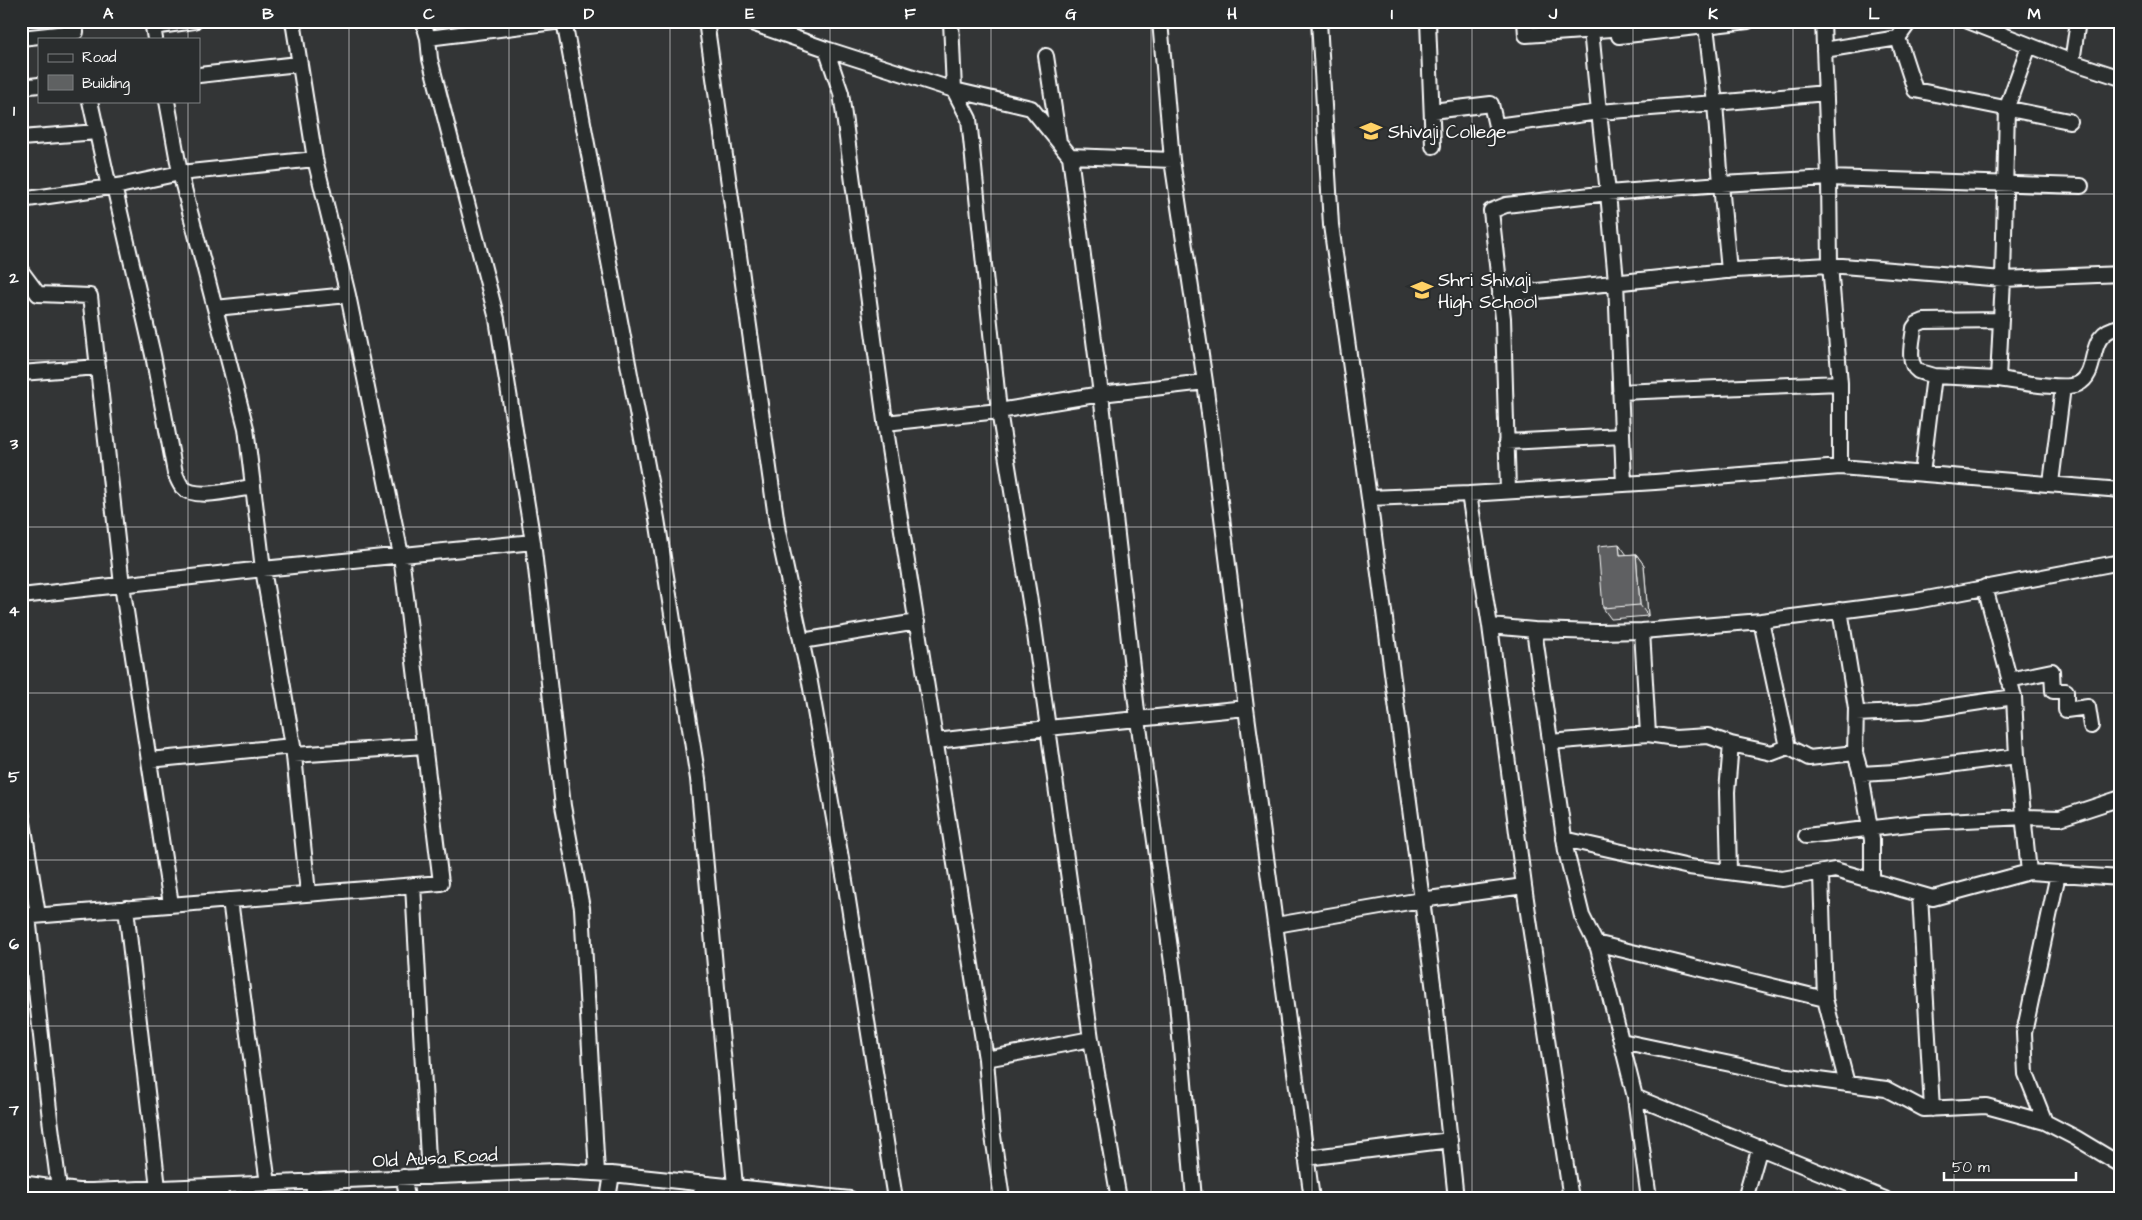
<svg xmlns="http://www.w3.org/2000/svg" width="2142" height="1220" font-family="'Architects Daughter',sans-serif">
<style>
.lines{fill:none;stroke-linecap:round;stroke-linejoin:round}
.street-casing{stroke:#fff;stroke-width:18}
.street{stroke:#2a2d2e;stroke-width:14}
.wall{fill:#525354;stroke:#fff}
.shaded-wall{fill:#424445;stroke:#fff}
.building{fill:#5f6162;stroke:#fff}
.grid{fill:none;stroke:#fff;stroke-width:1;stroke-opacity:0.55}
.labels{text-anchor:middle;stroke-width:4;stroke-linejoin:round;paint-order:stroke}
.poi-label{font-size:19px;fill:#fff;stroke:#2a2d2e;text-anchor:start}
.street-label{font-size:19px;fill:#fff;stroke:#2a2d2e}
.neatline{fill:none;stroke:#fff;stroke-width:2}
.grid-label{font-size:16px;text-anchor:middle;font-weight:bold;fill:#fff}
</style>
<rect width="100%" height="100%" fill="#333536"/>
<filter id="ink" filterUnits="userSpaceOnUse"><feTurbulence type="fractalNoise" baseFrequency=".02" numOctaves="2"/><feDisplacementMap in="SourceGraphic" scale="10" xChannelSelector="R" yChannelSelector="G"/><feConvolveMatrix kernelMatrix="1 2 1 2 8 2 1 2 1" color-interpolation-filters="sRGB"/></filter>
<g filter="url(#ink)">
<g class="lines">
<g class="street-casing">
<path id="street" d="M293 21 315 159 348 295
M423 21 428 38 430 59 497 319 533 542
M564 21 657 519 698 779 735 1186
M706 21 778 532 809 677 845 881 895 1199
M746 21 826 49 841 93 887 436 986 1059 991 1122 1002 1199
M951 21 954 90 1031 108 1070 156 1172 160 1205 382
M1160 21 1172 160
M1319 21 1331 225 1369 498 1434 991 1456 1199
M1428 21 1433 146
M1525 21 1526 35 1611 29 1615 21
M1823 21 1829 178 1830 265 1840 383
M1968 21 2072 62 2078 21
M1616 24 1619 36 1748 21
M21 38 76 32
M428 38 562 21
M1898 38 1915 90 2069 121
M155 39 153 27 194 21
M2029 46 2007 107 2003 279 1998 379C2015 381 2064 391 2078 384 2102 372 2083 332 2121 327
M826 49 954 90 969 119 999 411 1101 394 1138 720 1176 991 1194 1199
M1824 50 1898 38 1910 21
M1046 56 1059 142
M2072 62 2121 78
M199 75 298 64
M21 87 39 85
M90 101 109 187
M167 101 180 173 315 159
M1432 111 1491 104 1496 126 1599 112 1591 30
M21 138 97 132
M1070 156 1101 394 1205 382 1246 708 1312 1199
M114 186 153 355 175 473C177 478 179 483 182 487 196 501 235 489 253 487
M21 200 124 185 180 173 246 428 263 569 293 746
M21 271 38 294 90 296 122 585 171 904
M1729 271 1721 184 1829 178 2081 186
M1500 295 1735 270 1830 265 2003 279 2121 274
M21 373 98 367
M1934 376 1998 379
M885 423 999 411 1033 620 1048 728 1246 708
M1506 442 1622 436
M1840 467 2121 490
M1922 474 1934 376C1929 374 1922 373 1918 371 1906 363 1913 339 1914 328L1917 324 1924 321 2001 320
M2051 483 2063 387
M1624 484 1616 281 1608 193 1721 184 1715 103 1826 93
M1508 491 1503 318 1491 211 1506 205 1608 193 1599 112 1715 103 1706 26
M1469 494 1655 482 1840 467V383L1620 392
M1369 498 1469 494 1490 626 1524 886
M21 596 263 569 533 542 563 806 582 908 597 1173
M1840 610 1856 708 1855 753 1861 774 1872 840V881
M1761 621 1788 747
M1490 626 1534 630 1566 851 1582 916 1598 948 1635 1097 1649 1199
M1534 630 1598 632 1642 631 1761 621 1916 601 2121 562
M1642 631 1648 734 1675 738 1708 736 1731 744 1772 753 1788 747 1809 758 1855 753
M802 641 917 622
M2009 680 2052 671 2053 691H2066V710L2088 707 2091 726
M2014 697 2017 756
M1856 714 1921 711 2014 697 1985 587
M936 741 1048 728 1091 1039
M1550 742 1648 734
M294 755 424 746
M149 760 293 746 308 893
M21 810 38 915
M1806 836 1926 822 2025 817 2060 818 2121 798
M1564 839 1689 867 1782 879 1835 870 1933 898 2029 872 2017 756 1895 772 1861 774
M1729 871 1727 792 1731 744
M2029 872 2121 878
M1821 874 1825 999 1847 1084
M413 885 429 1177
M1920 895 1932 1109
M230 900 268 1184
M126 908 158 1188
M28 916 50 1119 59 1188
M21 917 441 883 401 555 348 295 215 308
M1276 925 1421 900 1524 886 1571 1199
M1595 943 1825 999
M1621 1041 1788 1076 1886 1089 1924 1109 1986 1106 2045 1122 2076 1138 2121 1165
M986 1059 1091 1039 1119 1199
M1635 1097 1885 1199
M2045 1122 2026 1074 2024 1033 2058 874
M1306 1158 1450 1140
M404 1177 407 1199
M313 1181 315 1199
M21 1183 78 1191H92L556 1171 612 1174 850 1199
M220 1186 221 1199
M608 1199 612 1174
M701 1199 702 1183
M1745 1199 1760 1147"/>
</g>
<use href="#street" class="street"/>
</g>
<path class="wall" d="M1619 544 1626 555 1636 554 1644 565 1648 616 1611 619 1603 608Z"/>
<path class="shaded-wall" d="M1619 544 1627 555H1620Z
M1636 554 1644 565 1648 616 1640 605Z"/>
<path class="building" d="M1619 544 1620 555 1636 554 1640 605 1603 608 1598 546Z"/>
</g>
<path class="grid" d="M188 21V39M349 21V1199M509 21V1199M670 21V1199M830 21V1199M991 21V1199M1151 21V1199M1312 21V1199M1472 21V1199M1633 21V1199M1793 21V1199M1954 21V1199M188 101V1199M21 194H2121M21 360H2121M21 527H2121M21 693H2121M21 860H2121M21 1026H2121"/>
<defs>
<g id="university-bare" transform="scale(1.725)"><path d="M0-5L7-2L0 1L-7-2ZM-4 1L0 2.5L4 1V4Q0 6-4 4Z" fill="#ffd166" stroke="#2a2d2e" stroke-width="2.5" paint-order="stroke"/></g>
<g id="school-bare" transform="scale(1.725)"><path d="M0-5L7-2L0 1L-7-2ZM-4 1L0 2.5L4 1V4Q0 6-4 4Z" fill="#ffd166" stroke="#2a2d2e" stroke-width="2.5" paint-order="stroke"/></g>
</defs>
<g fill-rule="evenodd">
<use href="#university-bare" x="1371" y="131"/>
<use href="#school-bare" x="1422" y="290"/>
</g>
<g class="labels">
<g class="poi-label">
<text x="1388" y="138">Shivaji College</text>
<text x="1438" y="286">Shri Shivaji<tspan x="1438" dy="22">High School</tspan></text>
</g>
<g class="street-label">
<text transform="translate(435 1157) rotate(-3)" y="7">Old Ausa Road</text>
</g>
</g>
<rect width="2142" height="1220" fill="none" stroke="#2a2d2e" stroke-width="55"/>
<rect x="38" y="38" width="162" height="65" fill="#2a2d2e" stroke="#7f8182"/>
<rect x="48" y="54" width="25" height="8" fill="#2a2d2e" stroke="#7f8182"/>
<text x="82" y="62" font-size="15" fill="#ffffff">Road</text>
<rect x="48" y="75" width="25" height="15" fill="#5f6162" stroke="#7f8182"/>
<text x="82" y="88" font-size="15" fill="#ffffff">Building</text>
<path d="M1944 1172v8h132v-8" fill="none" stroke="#ffffff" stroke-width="2.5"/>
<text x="1952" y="1172" font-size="15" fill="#ffffff" stroke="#2a2d2e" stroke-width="4" paint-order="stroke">50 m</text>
<rect x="28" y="28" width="2086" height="1164" class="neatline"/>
<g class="grid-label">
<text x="108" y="19">A</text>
<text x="268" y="19">B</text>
<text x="429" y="19">C</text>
<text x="589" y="19">D</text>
<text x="750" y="19">E</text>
<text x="910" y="19">F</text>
<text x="1071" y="19">G</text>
<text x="1232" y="19">H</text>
<text x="1392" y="19">I</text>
<text x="1553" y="19">J</text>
<text x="1713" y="19">K</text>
<text x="1874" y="19">L</text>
<text x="2034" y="19">M</text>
<text x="14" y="116">1</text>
<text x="14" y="283">2</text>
<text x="14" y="449">3</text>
<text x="14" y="616">4</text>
<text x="14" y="782">5</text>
<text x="14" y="949">6</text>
<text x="14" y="1115">7</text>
</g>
</svg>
